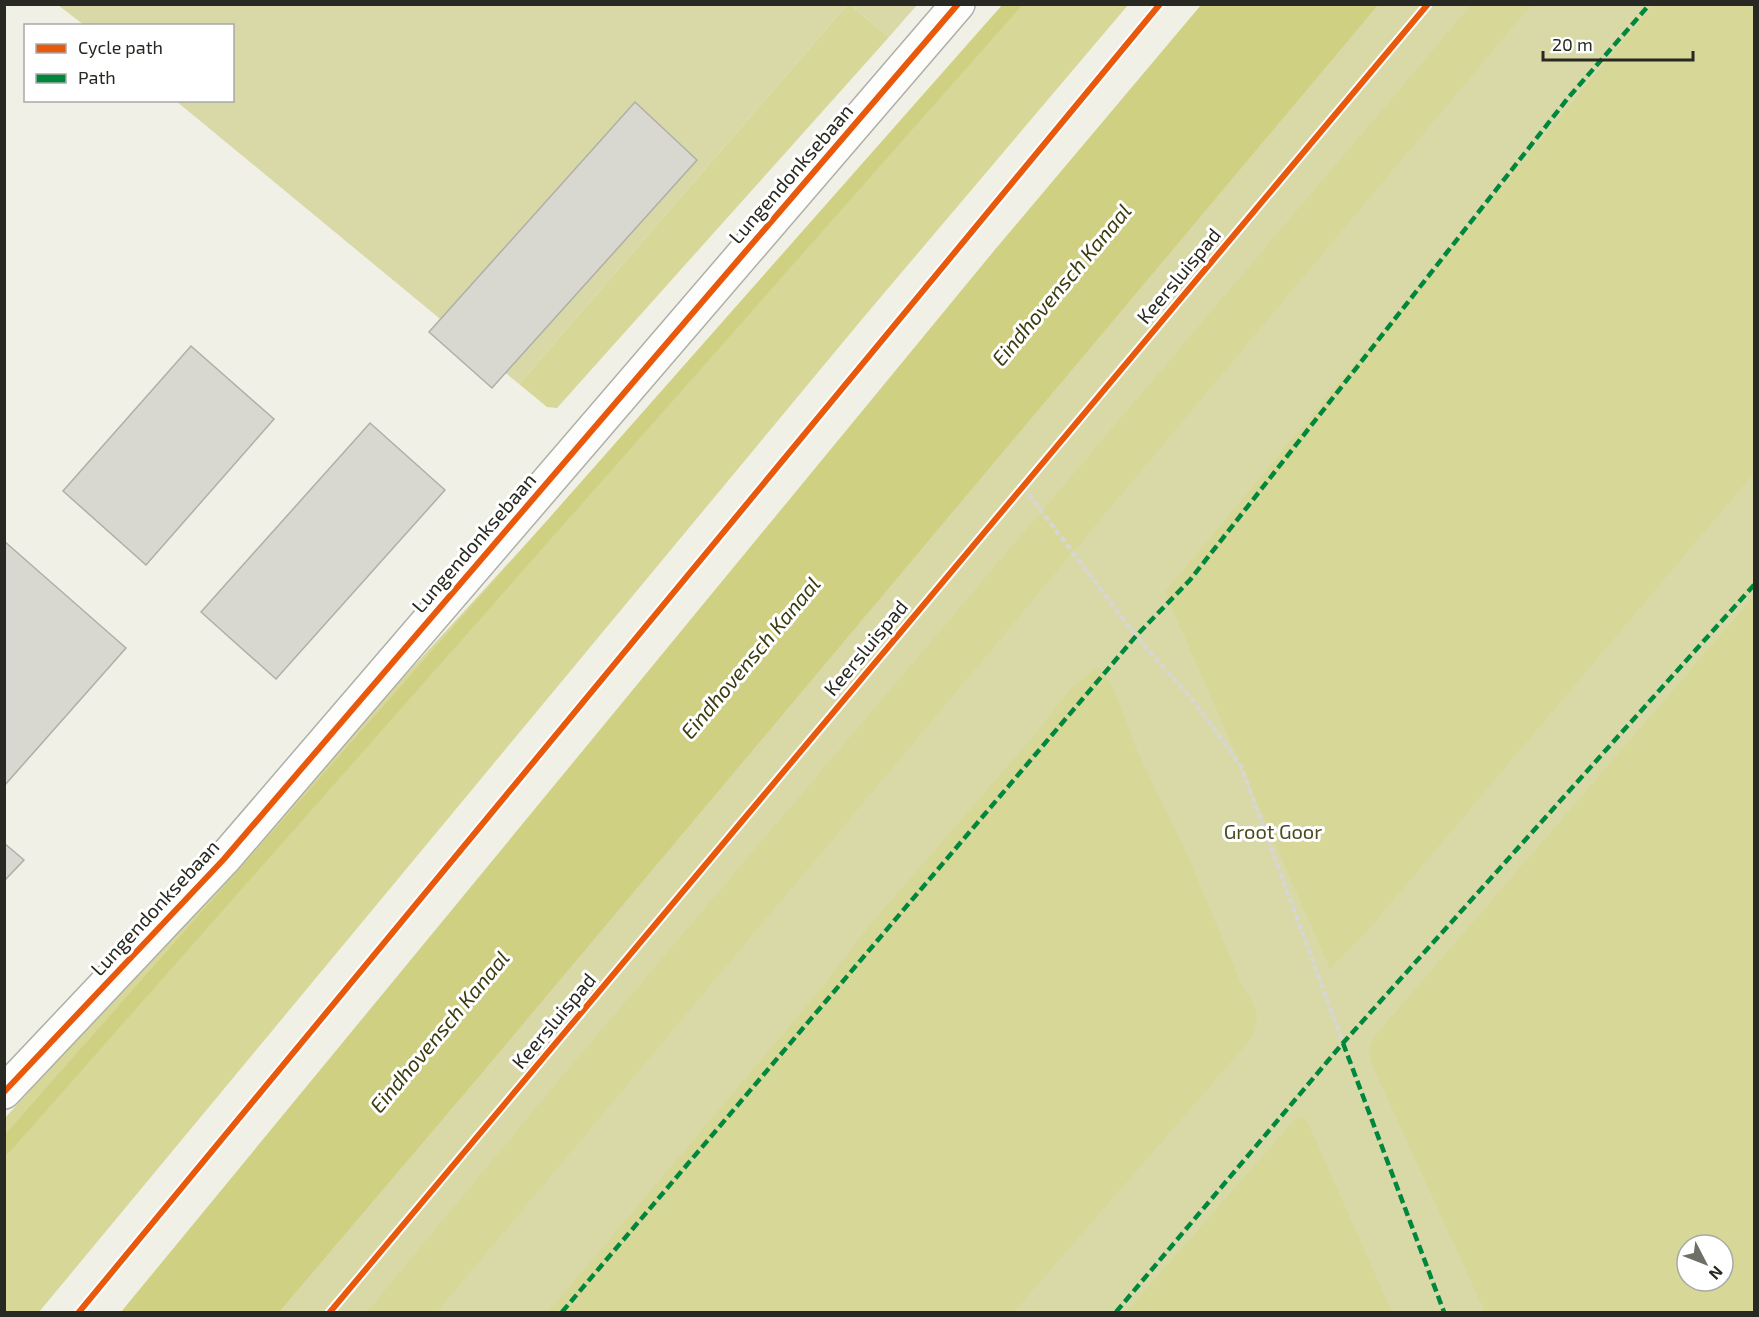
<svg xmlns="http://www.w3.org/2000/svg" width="1759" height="1317" font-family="'Exo 2',sans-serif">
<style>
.green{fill:#d9d9a8;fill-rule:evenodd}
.forest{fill:#d7d798;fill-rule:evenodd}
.water{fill:#d0d083}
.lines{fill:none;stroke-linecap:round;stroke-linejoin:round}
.stream{stroke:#d0d083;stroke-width:15}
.building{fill:#d8d8d1;stroke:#afafa8;stroke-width:1.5}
.minor-casing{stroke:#afafa8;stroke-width:36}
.path{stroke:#d6d6d4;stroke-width:4;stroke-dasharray:6 3;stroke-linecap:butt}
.minor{stroke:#fdfdfb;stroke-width:33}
.quiet{stroke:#00873e;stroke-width:4.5;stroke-dasharray:9 4.5;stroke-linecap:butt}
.cycleway-casing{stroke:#fff;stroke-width:10}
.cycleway{stroke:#e8590c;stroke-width:6}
.labels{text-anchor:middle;stroke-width:6;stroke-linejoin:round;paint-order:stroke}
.street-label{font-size:20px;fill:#292923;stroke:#fff}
.park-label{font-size:20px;fill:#4b4b1f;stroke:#fff}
.water-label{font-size:21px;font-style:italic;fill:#3b3b0e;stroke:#fff}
</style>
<rect width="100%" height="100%" fill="#f0f0e6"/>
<path class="green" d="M58 5H847L519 384 176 101 232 100V26L84 25Z
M850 5H917L889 37Z
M1338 5H1754V1312H243ZM1687 1245H1723V1281H1687Z"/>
<path class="forest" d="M1472 4 1531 5 437 1312H367L553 1087Z
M847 5H850L889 37 557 408 547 407 519 384Z
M1010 5H1128L863 318 39 1312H5V1118L311 778 726 326Z
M1653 5H1754V473L1368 930 1330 969 1165 592Z
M1754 596V1312H1485L1372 1065 1369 1048 1374 1037ZM1687 1245H1723V1281H1687Z
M1099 667 1114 690 1139 755 1187 854 1243 988C1259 1011 1261 1013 1250 1040L1014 1312H548L819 991 868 927 1038 731C1054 708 1074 681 1099 667Z
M1296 1118H1303L1308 1123 1392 1312H1126Z"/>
<path class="water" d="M1201 5H1378L476 1080 279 1312H121L993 252Z"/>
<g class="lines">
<path class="stream" d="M4 1147 1013 4"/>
</g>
<path class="building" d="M635 102 697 160 492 388 429 332Z
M191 346 274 419 146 565 63 491Z
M370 423 445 490 276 679 201 612Z
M4 541 126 648 4 786Z
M4 843 24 860 4 881Z"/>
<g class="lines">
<g class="minor-casing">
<path id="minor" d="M4 1092 224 859 958 4"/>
</g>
<path class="path" d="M1023 487 1136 636 1196 704 1241 766 1343 1043"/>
<use href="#minor" class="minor"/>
<path class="quiet" d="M1343 1043 1444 1312
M562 1312 1136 636 1190 580 1568 98 1650 4
M1116 1312 1343 1043 1754 585"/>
<g class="cycleway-casing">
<path id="cycleway" d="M4 1092 224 859 958 4
M79 1312 1160 4
M330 1312 1428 4"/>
</g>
<use href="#cycleway" class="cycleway"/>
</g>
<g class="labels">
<g class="street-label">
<text transform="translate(791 174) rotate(-49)" y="7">Lungendonksebaan</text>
<text transform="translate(1179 276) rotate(-50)" y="7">Keersluispad</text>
<text transform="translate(474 543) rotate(-49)" y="7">Lungendonksebaan</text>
<text transform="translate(866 648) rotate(-50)" y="7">Keersluispad</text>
<text transform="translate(155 908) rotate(-47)" y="7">Lungendonksebaan</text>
<text transform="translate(554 1021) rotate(-50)" y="7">Keersluispad</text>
</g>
<g class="park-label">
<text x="1273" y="839">Groot Goor</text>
</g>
<g class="water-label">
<text transform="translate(1062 285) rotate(-50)" y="7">Eindhovensch Kanaal</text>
<text transform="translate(751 658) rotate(-50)" y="7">Eindhovensch Kanaal</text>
<text transform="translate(440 1032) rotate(-50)" y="7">Eindhovensch Kanaal</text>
</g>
</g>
<rect width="1759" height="1317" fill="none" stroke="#292923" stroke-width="12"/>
<rect x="24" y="24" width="210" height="78" fill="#ffffff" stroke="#a9a9a7" stroke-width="1.5"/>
<rect x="36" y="44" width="30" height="9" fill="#e8590c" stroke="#a9a9a7" stroke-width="1.5"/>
<text x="78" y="54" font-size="18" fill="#292923">Cycle path</text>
<rect x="36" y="74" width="30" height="9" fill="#00873e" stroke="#a9a9a7" stroke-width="1.5"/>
<text x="78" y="84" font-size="18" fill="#292923">Path</text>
<g transform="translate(1705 1263) rotate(132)"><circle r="28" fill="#ffffff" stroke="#a9a9a7" stroke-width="1.5"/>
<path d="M0-4.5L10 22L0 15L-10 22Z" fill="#6f6f67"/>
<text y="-9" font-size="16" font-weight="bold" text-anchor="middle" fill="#292923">N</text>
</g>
<path d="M1543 51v9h150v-9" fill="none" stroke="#292923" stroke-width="3"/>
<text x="1552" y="51" font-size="18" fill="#292923" stroke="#ffffff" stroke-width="4.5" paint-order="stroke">20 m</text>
</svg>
